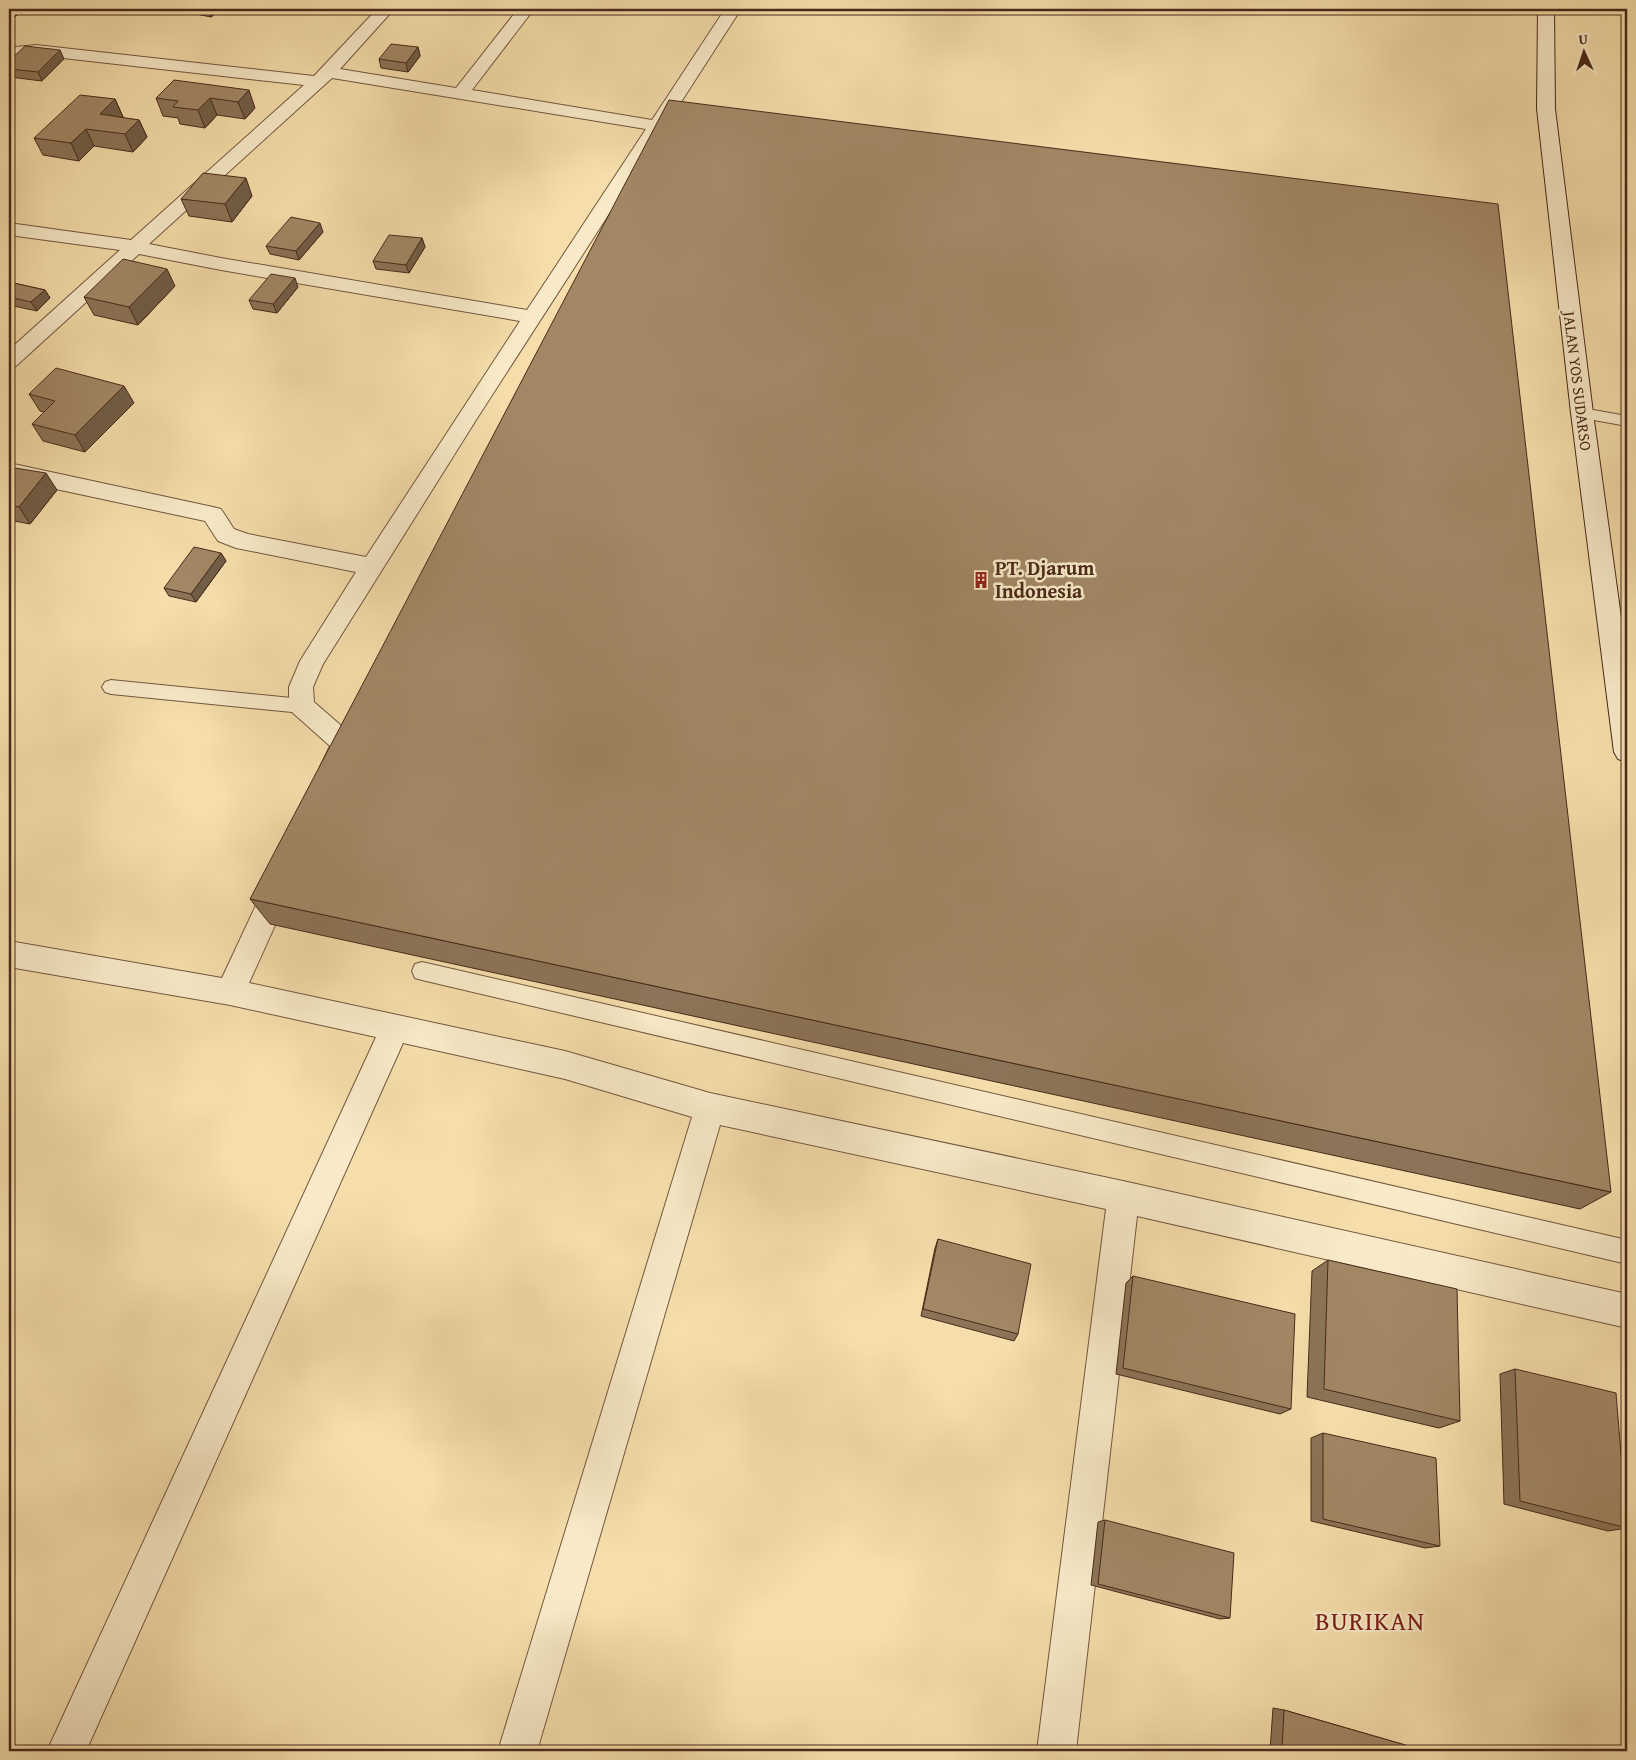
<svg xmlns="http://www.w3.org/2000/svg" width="1636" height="1760" font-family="'Gentium Book Plus',serif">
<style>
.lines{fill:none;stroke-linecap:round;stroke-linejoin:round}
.lane-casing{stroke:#74563e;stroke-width:2}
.street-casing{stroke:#74563e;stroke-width:2}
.secondary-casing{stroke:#492919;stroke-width:2}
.lane{fill:#f8eac8;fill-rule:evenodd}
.street{fill:#f8eac8;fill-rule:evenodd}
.secondary{fill:#f8eac8;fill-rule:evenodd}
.wall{fill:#8b7457;stroke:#492919}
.shaded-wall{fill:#715e47;stroke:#492919}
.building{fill:#a28765;stroke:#492919}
.labels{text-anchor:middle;stroke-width:5;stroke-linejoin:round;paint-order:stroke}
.far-street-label{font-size:16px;fill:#492919;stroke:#f8eac8}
.poi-label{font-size:20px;font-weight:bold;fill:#492919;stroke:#f8eac8;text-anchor:start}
.near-quarter-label{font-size:26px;letter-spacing:1px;fill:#7a1f14;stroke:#f8eac8}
</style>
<rect width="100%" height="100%" fill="#f5deab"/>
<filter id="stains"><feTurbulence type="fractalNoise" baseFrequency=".004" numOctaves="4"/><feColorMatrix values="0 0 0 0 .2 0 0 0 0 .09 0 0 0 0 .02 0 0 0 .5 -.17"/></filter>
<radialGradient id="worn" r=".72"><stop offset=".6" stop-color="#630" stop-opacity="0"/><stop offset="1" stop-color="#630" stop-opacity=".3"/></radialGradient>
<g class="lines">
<g class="lane-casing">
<path id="lane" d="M1582 408 1627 416V426L1577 417 1574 413 1577 409Z
M111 680 302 699 308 701 311 706 308 711 302 713 111 694 105 692 102 687 105 682Z
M422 962 1627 1240V1264L422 980 415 978 412 971 415 964Z"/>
</g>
<g class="street-casing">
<path id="street" d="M377 9H394L340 69 456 88 518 9H534L472 90 652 120 725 9H741L476 420 323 664 313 687 314 702 353 736 357 743 342 774 333 778 324 774 320 767 330 746 293 713 289 706V687L300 661 356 572 236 548 218 541 205 521 9 479V463L213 507 221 509 234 529 248 534 366 557 520 321 221 270 139 254 16 366 9 368V350L120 250 9 235V223L131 240 304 85 36 55C23 55 21 62 9 65V52L16 47 36 45 314 76ZM332 78 646 129 527 310 221 258 149 244Z
M280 871 290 875 294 883 249 983 565 1051 710 1093 1123 1181 1627 1294V1328L1137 1216 1076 1751H1037L1106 1209 720 1125 537 1751H498L692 1117 565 1079 403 1043 86 1751H47L376 1037 230 1005 9 967V941L222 978 270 875Z"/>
</g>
<g class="secondary-casing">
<path id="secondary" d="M1538 9H1554L1555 109 1593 413 1627 661V762L1618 759 1614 752 1571 413 1537 109Z"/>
</g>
<use href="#lane" class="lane"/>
<use href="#street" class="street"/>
<use href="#secondary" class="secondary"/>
</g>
<path class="wall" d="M189 9H221L211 17 191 13Z
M418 47 420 56 408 72 381 68 379 59Z
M64 59 42 81 9 77V61Z
M174 80 255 108 245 119 217 115 205 128 180 124 178 118 163 116 156 98Z
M115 99 123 117 122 118 139 120 147 137 133 152 94 146 79 161 43 155 34 138Z
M252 196 232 222 189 216 181 199Z
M323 232 299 260 270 254 266 246Z
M422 238 425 247 409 273 376 269 373 261Z
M9 282 45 290 50 298 37 311 9 305Z
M175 286 138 325 94 315 84 297Z
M298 287 277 313 253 309 249 300Z
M29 394 134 403 85 452 43 441 32 424 44 412 40 411Z
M9 467 57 490 30 524 9 520Z
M221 553 226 561 196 602 169 596 164 588Z
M250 899 1611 1192 1580 1209 270 924Z
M938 1239 1018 1334 1014 1341 921 1316 935 1248Z
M1328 1260 1460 1421 1439 1428 1307 1397 1312 1271Z
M1133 1276 1291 1409 1280 1414 1116 1374 1126 1283Z
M1515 1369 1627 1528 1608 1531 1504 1504 1500 1374Z
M1323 1433 1440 1546 1425 1548 1311 1521V1438Z
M1105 1520 1230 1618 1220 1619 1091 1585 1098 1522Z
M1273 1708 1284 1710 1426 1751H1270Z"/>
<path class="shaded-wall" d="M9 9H24L9 22Z
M208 9H221L211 17Z
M418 47 420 56 408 72 406 63Z
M60 50 64 59 42 81 38 72Z
M249 90 255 108 245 119 238 102Z
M210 98 217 115 205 128 198 110Z
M115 99 123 117 108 132 100 114Z
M139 120 147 137 133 152 125 134Z
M86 129 94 146 79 161 71 143Z
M246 178 252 196 232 222 225 204Z
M320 223 323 232 299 260 296 251Z
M422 238 425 247 409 273 406 265Z
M167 269 175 286 138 325 129 307Z
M295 278 298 287 277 313 273 304Z
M45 290 50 298 37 311 31 302Z
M124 386 134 403 85 452 75 435Z
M46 473 57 490 30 524 19 507Z
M221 553 226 561 196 602 191 594Z"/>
<path class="building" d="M391 44 418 47 406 63 379 59Z
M25 46 60 50 38 72 9 69V61Z
M174 80 249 90 238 102 210 98 198 110 173 107 178 101 156 98Z
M80 95 115 99 100 114 139 120 125 134 86 129 71 143 34 138Z
M669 100 1498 204 1611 1192 250 899Z
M203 173 246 178 225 204 181 199Z
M291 217 320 223 296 251 266 246Z
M389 235 422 238 406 265 373 261Z
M123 259 167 269 129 307 84 297Z
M271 274 295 278 273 304 249 300Z
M9 282 45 290 31 302 9 297Z
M56 368 124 386 75 435 32 424 55 401 29 394Z
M9 467 46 473 19 507 9 505Z
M194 547 221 553 191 594 164 588Z
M938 1239 1031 1264 1018 1334 923 1309Z
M1328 1260 1457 1289 1460 1421 1324 1389Z
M1133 1276 1295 1314 1291 1409 1123 1368Z
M1515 1369 1616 1393 1627 1528 1520 1501Z
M1323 1433 1436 1458 1440 1546 1323 1519Z
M1105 1520 1234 1553 1230 1618 1098 1584Z
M1284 1710 1426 1751H1282Z"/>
<defs>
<g id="building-bare" transform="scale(1.35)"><path d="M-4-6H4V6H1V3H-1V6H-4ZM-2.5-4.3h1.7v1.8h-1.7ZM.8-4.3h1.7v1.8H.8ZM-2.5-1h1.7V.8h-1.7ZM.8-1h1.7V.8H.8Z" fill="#8f2418" stroke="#f8eac8" stroke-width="2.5" paint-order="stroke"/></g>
</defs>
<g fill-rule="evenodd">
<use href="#building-bare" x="981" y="580"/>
</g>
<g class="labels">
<g class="far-street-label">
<text transform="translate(1578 381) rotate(83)" y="6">JALAN YOS SUDARSO</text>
</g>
<g class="poi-label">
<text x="995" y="575">PT. Djarum<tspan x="995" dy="23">Indonesia</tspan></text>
</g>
<g class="near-quarter-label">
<text x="1370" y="1630">BURIKAN</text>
</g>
</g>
<rect width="1636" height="1760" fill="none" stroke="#f5deab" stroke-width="30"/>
<rect x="10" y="10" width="1616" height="1740" fill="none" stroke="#492919" stroke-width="2.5"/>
<rect x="15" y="15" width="1606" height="1730" fill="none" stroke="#492919"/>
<g transform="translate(1584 52) rotate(357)" stroke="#f8eac8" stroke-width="4" paint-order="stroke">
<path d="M0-4L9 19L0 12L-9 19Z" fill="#492919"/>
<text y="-8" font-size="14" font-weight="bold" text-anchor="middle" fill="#492919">U</text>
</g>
<rect width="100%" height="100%" filter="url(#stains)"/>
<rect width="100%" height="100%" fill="url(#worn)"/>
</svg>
